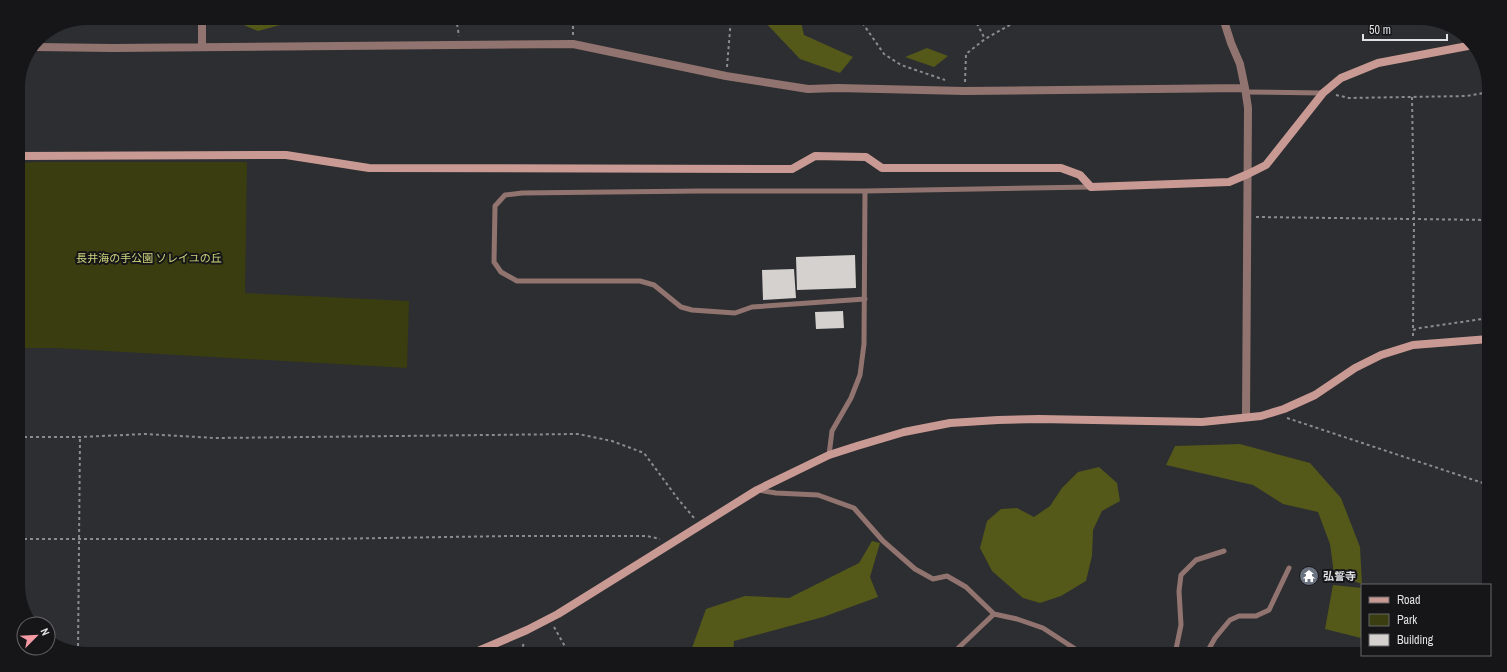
<svg xmlns="http://www.w3.org/2000/svg" width="1507" height="672" font-family="'Archivo Narrow','Noto Sans JP',sans-serif">
<style>
.green{fill:#3a3d0f}
.forest{fill:#545819}
.building{fill:#d5d1cf}
.lines{fill:none;stroke-linecap:round;stroke-linejoin:round}
.path{stroke:#8b8c8f;stroke-width:2;stroke-dasharray:3 3;stroke-linecap:butt}
.lane{stroke:#91746f;stroke-width:5}
.street{stroke:#91746f;stroke-width:8}
.secondary{stroke:#c99a94;stroke-width:8}
.labels{text-anchor:middle;stroke-width:4;stroke-linejoin:round;paint-order:stroke}
.park-label{font-size:11px;fill:#cdd57b;stroke:#161618}
.poi-label{font-size:11px;font-weight:bold;fill:#e0e1e3;stroke:#161618;text-anchor:start}
</style>
<rect width="100%" height="100%" fill="#2d2e31"/>
<path class="green" d="M35 162H247L245 293 409 301 407 368 55 348H18V163Z"/>
<path class="forest" d="M238 18H291L284 24 258 31 239 23Z
M761 18H800L804 35 853 57 840 73 800 59Z
M927 48 948 56 934 67 905 57Z
M1240 444 1310 463 1341 498 1360 547 1362 584 1334 574 1330 544 1318 512 1283 504 1253 485 1166 465 1175 446Z
M1099 467 1117 483 1120 501 1102 511 1093 530 1092 556 1086 581 1061 596 1040 603 1023 598 992 571 980 548 987 521 1001 509 1017 508 1034 517 1050 506 1062 488 1078 472Z
M872 541 880 543 870 577 878 597 823 617 734 641 733 654H692V648L706 609 745 596 789 598 859 563Z
M1333 585 1362 588V642L1361 638 1325 629Z"/>
<path class="building" d="M855 255 856 288 797 290 796 257Z
M794 269 796 298 763 300 762 270Z
M843 311 844 328 816 329 815 312Z"/>
<g class="lines">
<path class="path" d="M456 18 459 36
M859 18 884 54 901 65 945 80
M974 18 985 39
M573 35V18
M727 67 731 18
M965 82 966 54 985 39 1015 22 1074 18
M1336 95 1349 98 1467 96 1489 92
M1412 97 1414 220 1413 330
M1256 217 1489 220
M1413 336V330L1420 328 1489 318
M1287 418 1489 485
M18 437H80L145 434 215 438 578 434 612 441 644 453 678 499 695 519
M18 539H322L511 536H647L660 539
M554 627 567 650 568 654
M78 652 80 437
M513 654 523 646 524 641"/>
<path class="lane" d="M1246 92 1323 93
M865 299 752 307 735 313 692 310 681 307 654 285 640 281H517L501 272 494 262 495 206 505 195 522 193 700 191H865L1091 187
M829 455 832 431 851 398 860 375 864 344 865 191
M758 490 776 493 818 495 854 508 883 541 915 569 933 579 947 576 966 587 994 614
M952 654 994 614 1017 619 1043 628 1083 654
M1175 654 1181 625 1179 591 1181 575 1196 560 1224 551
M1206 654 1215 638 1230 620 1239 616H1256L1269 610 1289 568"/>
<path class="street" d="M202 18V47
M1223 18 1231 43 1240 64 1245 88 1248 108 1246 417
M35 47 113 48 573 44 726 76 808 89 838 88 964 91 1245 88"/>
<path class="secondary" d="M18 156 286 155 369 168 792 169 815 156 866 157 882 168H1061L1080 175 1091 187 1229 182 1248 174 1266 165 1323 93 1341 78 1378 63 1473 45
M471 654 527 630 558 614 757 490 829 455 857 446 904 432 950 423 998 420 1039 419 1202 422 1261 416 1284 409 1315 395 1355 368 1381 355 1413 345 1489 339"/>
</g>
<defs>
<g id="temple-disc" transform="scale(1)"><circle r="9.5" fill="#6b7280" stroke="#161618"/><path d="M0-6L5-2H3V0L6.5 2.5H4V6H1.5V3h-3V6H-4V2.5H-6.5L-3 0V-2H-5Z" fill="#fff"/></g>
</defs>
<g fill-rule="evenodd">
<use href="#temple-disc" x="1309" y="576"/>
</g>
<g class="labels">
<g class="park-label">
<text x="149" y="262">長井海の手公園 ソレイユの丘</text>
</g>
<g class="poi-label">
<text x="1323" y="580">弘誓寺</text>
</g>
</g>
<path d="M0 0H1507V672H0ZM87 25H1420A62 62 0 0 1 1482 87V585A62 62 0 0 1 1420 647H87A62 62 0 0 1 25 585V87A62 62 0 0 1 87 25Z" fill="#161618" fill-rule="evenodd"/>
<rect x="1361" y="584" width="130" height="72" fill="#161618" stroke="#676769"/>
<rect x="1369" y="597" width="20" height="6" fill="#c99a94" stroke="#676769"/>
<text x="1397" y="604" font-size="12" fill="#e0e1e3">Road</text>
<rect x="1369" y="614" width="20" height="12" fill="#3a3d0f" stroke="#676769"/>
<text x="1397" y="624" font-size="12" fill="#e0e1e3">Park</text>
<rect x="1369" y="634" width="20" height="12" fill="#d5d1cf" stroke="#676769"/>
<text x="1397" y="644" font-size="12" fill="#e0e1e3">Building</text>
<g transform="translate(36 636) rotate(66)"><circle r="19" fill="#161618" stroke="#676769"/>
<path d="M0-3L7 15L0 10L-7 15Z" fill="#f49aa5"/>
<text y="-6" font-size="11" font-weight="bold" text-anchor="middle" fill="#e0e1e3">N</text>
</g>
<path d="M1363 34v6h84v-6" fill="none" stroke="#e0e1e3" stroke-width="2"/>
<text x="1369" y="34" font-size="12" fill="#e0e1e3" stroke="#161618" stroke-width="3" paint-order="stroke">50 m</text>
</svg>
